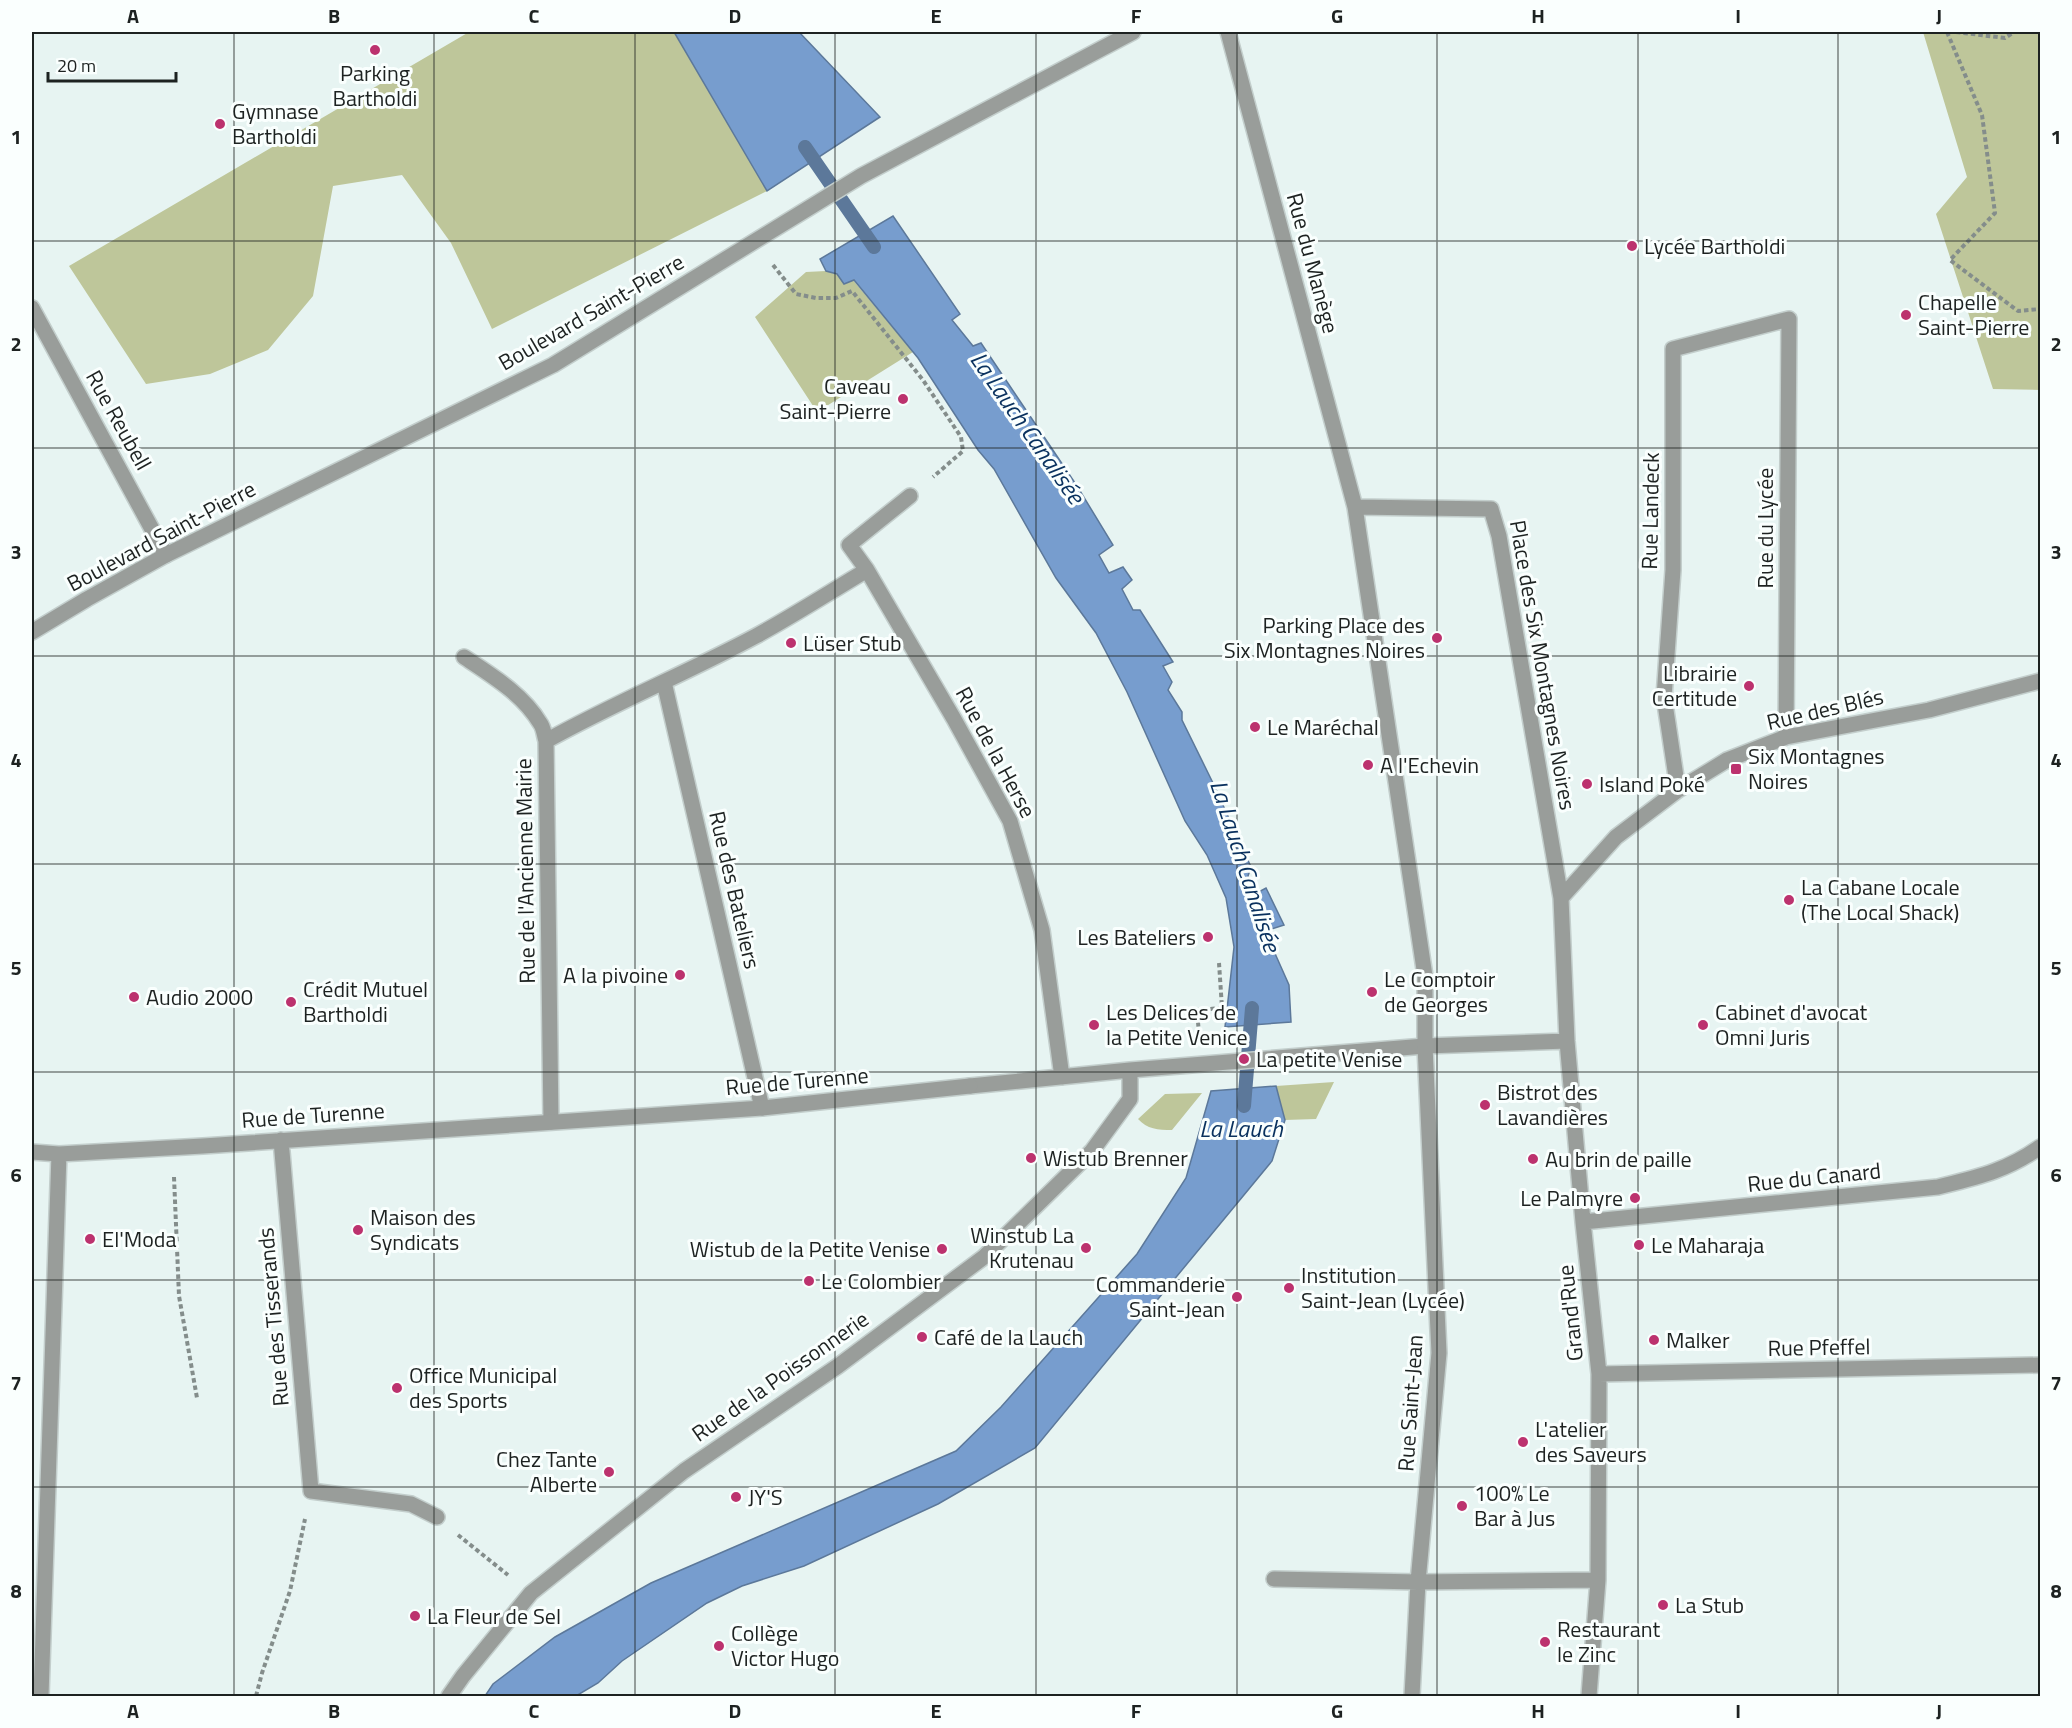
<svg xmlns="http://www.w3.org/2000/svg" width="2072" height="1728" font-family="'Titillium Web',sans-serif">
<style>
.green{fill:#bec69a}
.water{fill:#779dce;stroke:#5c789a;stroke-width:1.5}
.lines{fill:none;stroke-linecap:round;stroke-linejoin:round}
.stream{stroke:#5c789a;stroke-width:14}
.pedestrian-casing{stroke:#c3cecc;stroke-width:18}
.minor-casing{stroke:#c3cecc;stroke-width:18}
.tertiary-casing{stroke:#c3cecc;stroke-width:18}
.path{stroke:#848d8b;stroke-width:4;stroke-dasharray:4.5 3;stroke-linecap:butt}
.pedestrian{stroke:#999d9a;stroke-width:15}
.minor{stroke:#999d9a;stroke-width:15}
.tertiary{stroke:#999d9a;stroke-width:15}
.grid{fill:none;stroke:#1d2221;stroke-width:1.5;stroke-opacity:0.55}
.poi-dot{fill:#bc326e;stroke:#fafffe;stroke-width:2}
.labels{text-anchor:middle;stroke-width:6;stroke-linejoin:round;paint-order:stroke}
.poi-label{font-size:22px;fill:#1d2221;stroke:#fafffe;text-anchor:start}
.street-label{font-size:22px;fill:#1d2221;stroke:#fafffe}
.water-label{font-size:24px;font-style:italic;fill:#09315e;stroke:#fafffe}
.neatline{fill:none;stroke:#1d2221;stroke-width:2}
.grid-label{font-size:20px;text-anchor:middle;font-weight:bold;fill:#1d2221}
</style>
<rect width="100%" height="100%" fill="#e7f4f2"/>
<path class="green" d="M469 32H674L767 191 492 329 451 243 402 175 333 186 313 296 268 350 210 374 146 384 69 266Z
M1923 32H2040V390L1993 389 1936 214 1967 177Z
M826 271 853 280 913 352 817 412 755 317 806 272Z
M1334 1082 1316 1119 1285 1120 1276 1086Z
M1202 1093 1172 1130C1158 1130 1147 1129 1138 1119L1165 1094Z"/>
<path class="water" d="M674 32H799L880 117 767 191Z
M893 216 960 314 952 320 973 346 981 343 1077 486 1113 545 1099 555 1109 573 1123 567 1132 580 1122 589 1133 610H1140L1173 662 1163 666 1172 682 1168 690 1182 712V720L1213 783 1251 867 1248 876 1255 894 1266 888 1284 925 1265 931 1289 985 1291 1022 1225 1027 1234 947 1226 898 1207 855 1185 821 1127 692 1096 633 1056 578 994 469 978 450 918 358 854 280 844 284 837 274 826 271 820 259Z
M1276 1086 1285 1120 1272 1161 1035 1448 938 1504 804 1566 742 1586 707 1603 622 1661 598 1683 576 1696H485L493 1684 555 1637 651 1583 956 1451 1001 1407 1137 1254 1186 1178 1211 1091Z"/>
<g class="lines">
<path class="stream" d="M805 147 874 247
M1244 1106 1252 1008"/>
<g class="pedestrian-casing">
<path id="pedestrian" d="M867 570 849 545 910 496
M464 657C491 675 523 694 540 723 544 728 544 735 546 741L551 1122
M664 682 762 1108
M546 741C614 703 687 673 756 636 793 616 830 592 867 570L954 719 1010 821 1042 930 1062 1077
M970 1086 1130 1070 1425 1046
M449 1696 463 1676 531 1593 684 1471 838 1366 984 1257 1092 1151 1130 1099V1070"/>
</g>
<g class="minor-casing">
<path id="minor" d="M1228 32 1355 507
M32 308 166 555
M1678 790 1664 697 1673 570V349L1789 319 1786 737
M1561 898 1616 837 1678 790 1727 760 1786 737 1929 710 2040 681
M1425 1046 1567 1041
M281 1140 311 1491 411 1504 437 1517
M32 1152 59 1154 203 1146 762 1108 970 1086
M1583 1222 1938 1187C1978 1177 2006 1171 2040 1147
M1599 1374 2040 1365
M1274 1579 1418 1582 1598 1580
M41 1696 59 1154
M1412 1696 1418 1582 1439 1353 1425 1046V976L1355 507 1491 509 1499 536 1561 898 1567 1041 1583 1222 1599 1374 1598 1580 1589 1696"/>
</g>
<g class="tertiary-casing">
<path id="tertiary" d="M32 632 87 599 166 555 553 365 861 176 1133 32"/>
</g>
<path class="path" d="M1947 32 1982 115 1995 213 1950 260 2018 311 2040 309
M1956 32 2005 38 2014 32
M773 265 796 294 816 298H836L852 291 923 380 961 437 963 451 933 477
M1199 1034 1197 1010 1222 1008 1219 963
M174 1177 179 1296 197 1398
M458 1535 508 1575
M256 1696 262 1673 290 1591 305 1519"/>
<use href="#pedestrian" class="pedestrian"/>
<use href="#minor" class="minor"/>
<use href="#tertiary" class="tertiary"/>
</g>
<path class="grid" d="M234 32V1696M434 32V1696M635 32V1696M835 32V1696M1036 32V1696M1237 32V1696M1437 32V1696M1638 32V1696M1838 32V1696M32 241H2040M32 448H2040M32 656H2040M32 864H2040M32 1072H2040M32 1280H2040M32 1487H2040"/>
<g class="poi-dot">
<circle cx="375" cy="50" r="6"/>
<circle cx="220" cy="124" r="6"/>
<circle cx="1632" cy="246" r="6"/>
<circle cx="1906" cy="315" r="6"/>
<circle cx="903" cy="399" r="6"/>
<circle cx="1437" cy="638" r="6"/>
<circle cx="791" cy="643" r="6"/>
<circle cx="1749" cy="686" r="6"/>
<circle cx="1255" cy="727" r="6"/>
<circle cx="1368" cy="765" r="6"/>
<rect x="1730" y="763" width="12" height="12" rx="3"/>
<circle cx="1587" cy="784" r="6"/>
<circle cx="1789" cy="900" r="6"/>
<circle cx="1208" cy="937" r="6"/>
<circle cx="680" cy="975" r="6"/>
<circle cx="1372" cy="992" r="6"/>
<circle cx="134" cy="997" r="6"/>
<circle cx="291" cy="1002" r="6"/>
<circle cx="1094" cy="1025" r="6"/>
<circle cx="1703" cy="1025" r="6"/>
<circle cx="1244" cy="1059" r="6"/>
<circle cx="1485" cy="1105" r="6"/>
<circle cx="1031" cy="1158" r="6"/>
<circle cx="1533" cy="1159" r="6"/>
<circle cx="1635" cy="1198" r="6"/>
<circle cx="358" cy="1230" r="6"/>
<circle cx="90" cy="1239" r="6"/>
<circle cx="1639" cy="1245" r="6"/>
<circle cx="1086" cy="1248" r="6"/>
<circle cx="942" cy="1249" r="6"/>
<circle cx="809" cy="1281" r="6"/>
<circle cx="1289" cy="1288" r="6"/>
<circle cx="1237" cy="1297" r="6"/>
<circle cx="922" cy="1337" r="6"/>
<circle cx="1654" cy="1340" r="6"/>
<circle cx="397" cy="1388" r="6"/>
<circle cx="1523" cy="1442" r="6"/>
<circle cx="609" cy="1472" r="6"/>
<circle cx="736" cy="1497" r="6"/>
<circle cx="1462" cy="1506" r="6"/>
<circle cx="1663" cy="1605" r="6"/>
<circle cx="415" cy="1616" r="6"/>
<circle cx="1545" cy="1642" r="6"/>
<circle cx="719" cy="1646" r="6"/>
</g>
<g class="labels">
<g class="poi-label">
<text x="375" y="81" text-anchor="middle">Parking<tspan x="375" dy="25">Bartholdi</tspan></text>
<text x="232" y="119">Gymnase<tspan x="232" dy="25">Bartholdi</tspan></text>
<text x="1644" y="254">Lycée Bartholdi</text>
<text x="1918" y="310">Chapelle<tspan x="1918" dy="25">Saint-Pierre</tspan></text>
<text x="891" y="394" text-anchor="end">Caveau<tspan x="891" dy="25">Saint-Pierre</tspan></text>
<text x="1425" y="633" text-anchor="end">Parking Place des<tspan x="1425" dy="25">Six Montagnes Noires</tspan></text>
<text x="803" y="651">Lüser Stub</text>
<text x="1737" y="681" text-anchor="end">Librairie<tspan x="1737" dy="25">Certitude</tspan></text>
<text x="1267" y="735">Le Maréchal</text>
<text x="1748" y="764">Six Montagnes<tspan x="1748" dy="25">Noires</tspan></text>
<text x="1380" y="773">A l'Echevin</text>
<text x="1599" y="792">Island Poké</text>
<text x="1801" y="895">La Cabane Locale<tspan x="1801" dy="25">(The Local Shack)</tspan></text>
<text x="1196" y="945" text-anchor="end">Les Bateliers</text>
<text x="668" y="983" text-anchor="end">A la pivoine</text>
<text x="1384" y="987">Le Comptoir<tspan x="1384" dy="25">de Georges</tspan></text>
<text x="303" y="997">Crédit Mutuel<tspan x="303" dy="25">Bartholdi</tspan></text>
<text x="146" y="1005">Audio 2000</text>
<text x="1106" y="1020">Les Delices de<tspan x="1106" dy="25">la Petite Venice</tspan></text>
<text x="1715" y="1020">Cabinet d'avocat<tspan x="1715" dy="25">Omni Juris</tspan></text>
<text x="1256" y="1067">La petite Venise</text>
<text x="1497" y="1100">Bistrot des<tspan x="1497" dy="25">Lavandières</tspan></text>
<text x="1043" y="1166">Wistub Brenner</text>
<text x="1545" y="1167">Au brin de paille</text>
<text x="1623" y="1206" text-anchor="end">Le Palmyre</text>
<text x="370" y="1225">Maison des<tspan x="370" dy="25">Syndicats</tspan></text>
<text x="1074" y="1243" text-anchor="end">Winstub La<tspan x="1074" dy="25">Krutenau</tspan></text>
<text x="102" y="1247">El'Moda</text>
<text x="1651" y="1253">Le Maharaja</text>
<text x="930" y="1257" text-anchor="end">Wistub de la Petite Venise</text>
<text x="1301" y="1283">Institution<tspan x="1301" dy="25">Saint-Jean (Lycée)</tspan></text>
<text x="821" y="1289">Le Colombier</text>
<text x="1225" y="1292" text-anchor="end">Commanderie<tspan x="1225" dy="25">Saint-Jean</tspan></text>
<text x="934" y="1345">Café de la Lauch</text>
<text x="1666" y="1348">Malker</text>
<text x="409" y="1383">Office Municipal<tspan x="409" dy="25">des Sports</tspan></text>
<text x="1535" y="1437">L'atelier<tspan x="1535" dy="25">des Saveurs</tspan></text>
<text x="597" y="1467" text-anchor="end">Chez Tante<tspan x="597" dy="25">Alberte</tspan></text>
<text x="1474" y="1501">100% Le<tspan x="1474" dy="25">Bar à Jus</tspan></text>
<text x="748" y="1505">JY'S</text>
<text x="1675" y="1613">La Stub</text>
<text x="427" y="1624">La Fleur de Sel</text>
<text x="1557" y="1637">Restaurant<tspan x="1557" dy="25">le Zinc</tspan></text>
<text x="731" y="1641">Collège<tspan x="731" dy="25">Victor Hugo</tspan></text>
</g>
<g class="street-label">
<text transform="translate(1313 263) rotate(75)" y="8">Rue du Manège</text>
<text transform="translate(591 312) rotate(-30)" y="8">Boulevard Saint-Pierre</text>
<text transform="translate(119 420) rotate(61)" y="8">Rue Reubell</text>
<text transform="translate(1650 511) rotate(-89)" y="8">Rue Landeck</text>
<text transform="translate(1765 528) rotate(-90)" y="8">Rue du Lycée</text>
<text transform="translate(161 536) rotate(-28)" y="8">Boulevard Saint-Pierre</text>
<text transform="translate(1543 665) rotate(80)" y="8">Place des Six Montagnes Noires</text>
<text transform="translate(1825 709) rotate(-13)" y="8">Rue des Blés</text>
<text transform="translate(996 752) rotate(62)" y="8">Rue de la Herse</text>
<text transform="translate(525 871) rotate(-91)" y="8">Rue de l'Ancienne Mairie</text>
<text transform="translate(735 890) rotate(77)" y="8">Rue des Bateliers</text>
<text transform="translate(797 1081) rotate(-5)" y="8">Rue de Turenne</text>
<text transform="translate(313 1115) rotate(-4)" y="8">Rue de Turenne</text>
<text transform="translate(1814 1177) rotate(-6)" y="8">Rue du Canard</text>
<text transform="translate(1570 1313) rotate(-96)" y="8">Grand'Rue</text>
<text transform="translate(273 1317) rotate(-95)" y="8">Rue des Tisserands</text>
<text transform="translate(1819 1347) rotate(-1)" y="8">Rue Pfeffel</text>
<text transform="translate(780 1376) rotate(-35)" y="8">Rue de la Poissonnerie</text>
<text transform="translate(1410 1403) rotate(-86)" y="8">Rue Saint-Jean</text>
</g>
<g class="water-label">
<text transform="translate(1027 428) rotate(55)" y="8">La Lauch Canalisée</text>
<text transform="translate(1245 866) rotate(72)" y="8">La Lauch Canalisée</text>
<text x="1241" y="1137">La Lauch</text>
</g>
</g>
<rect width="2072" height="1728" fill="none" stroke="#fafffe" stroke-width="66"/>
<path d="M48 72v9h128v-9" fill="none" stroke="#1d2221" stroke-width="3"/>
<text x="57" y="72" font-size="18" fill="#1d2221" stroke="#fafffe" stroke-width="4.5" paint-order="stroke">20 m</text>
<rect x="33" y="33" width="2006" height="1662" class="neatline"/>
<g class="grid-label">
<text x="133" y="23">A</text>
<text x="334" y="23">B</text>
<text x="534" y="23">C</text>
<text x="735" y="23">D</text>
<text x="936" y="23">E</text>
<text x="1136" y="23">F</text>
<text x="1337" y="23">G</text>
<text x="1538" y="23">H</text>
<text x="1738" y="23">I</text>
<text x="1939" y="23">J</text>
<text x="16" y="144">1</text>
<text x="2056" y="144">1</text>
<text x="16" y="351">2</text>
<text x="2056" y="351">2</text>
<text x="16" y="559">3</text>
<text x="2056" y="559">3</text>
<text x="16" y="767">4</text>
<text x="2056" y="767">4</text>
<text x="16" y="975">5</text>
<text x="2056" y="975">5</text>
<text x="16" y="1182">6</text>
<text x="2056" y="1182">6</text>
<text x="16" y="1390">7</text>
<text x="2056" y="1390">7</text>
<text x="16" y="1598">8</text>
<text x="2056" y="1598">8</text>
<text x="133" y="1718">A</text>
<text x="334" y="1718">B</text>
<text x="534" y="1718">C</text>
<text x="735" y="1718">D</text>
<text x="936" y="1718">E</text>
<text x="1136" y="1718">F</text>
<text x="1337" y="1718">G</text>
<text x="1538" y="1718">H</text>
<text x="1738" y="1718">I</text>
<text x="1939" y="1718">J</text>
</g>
</svg>
